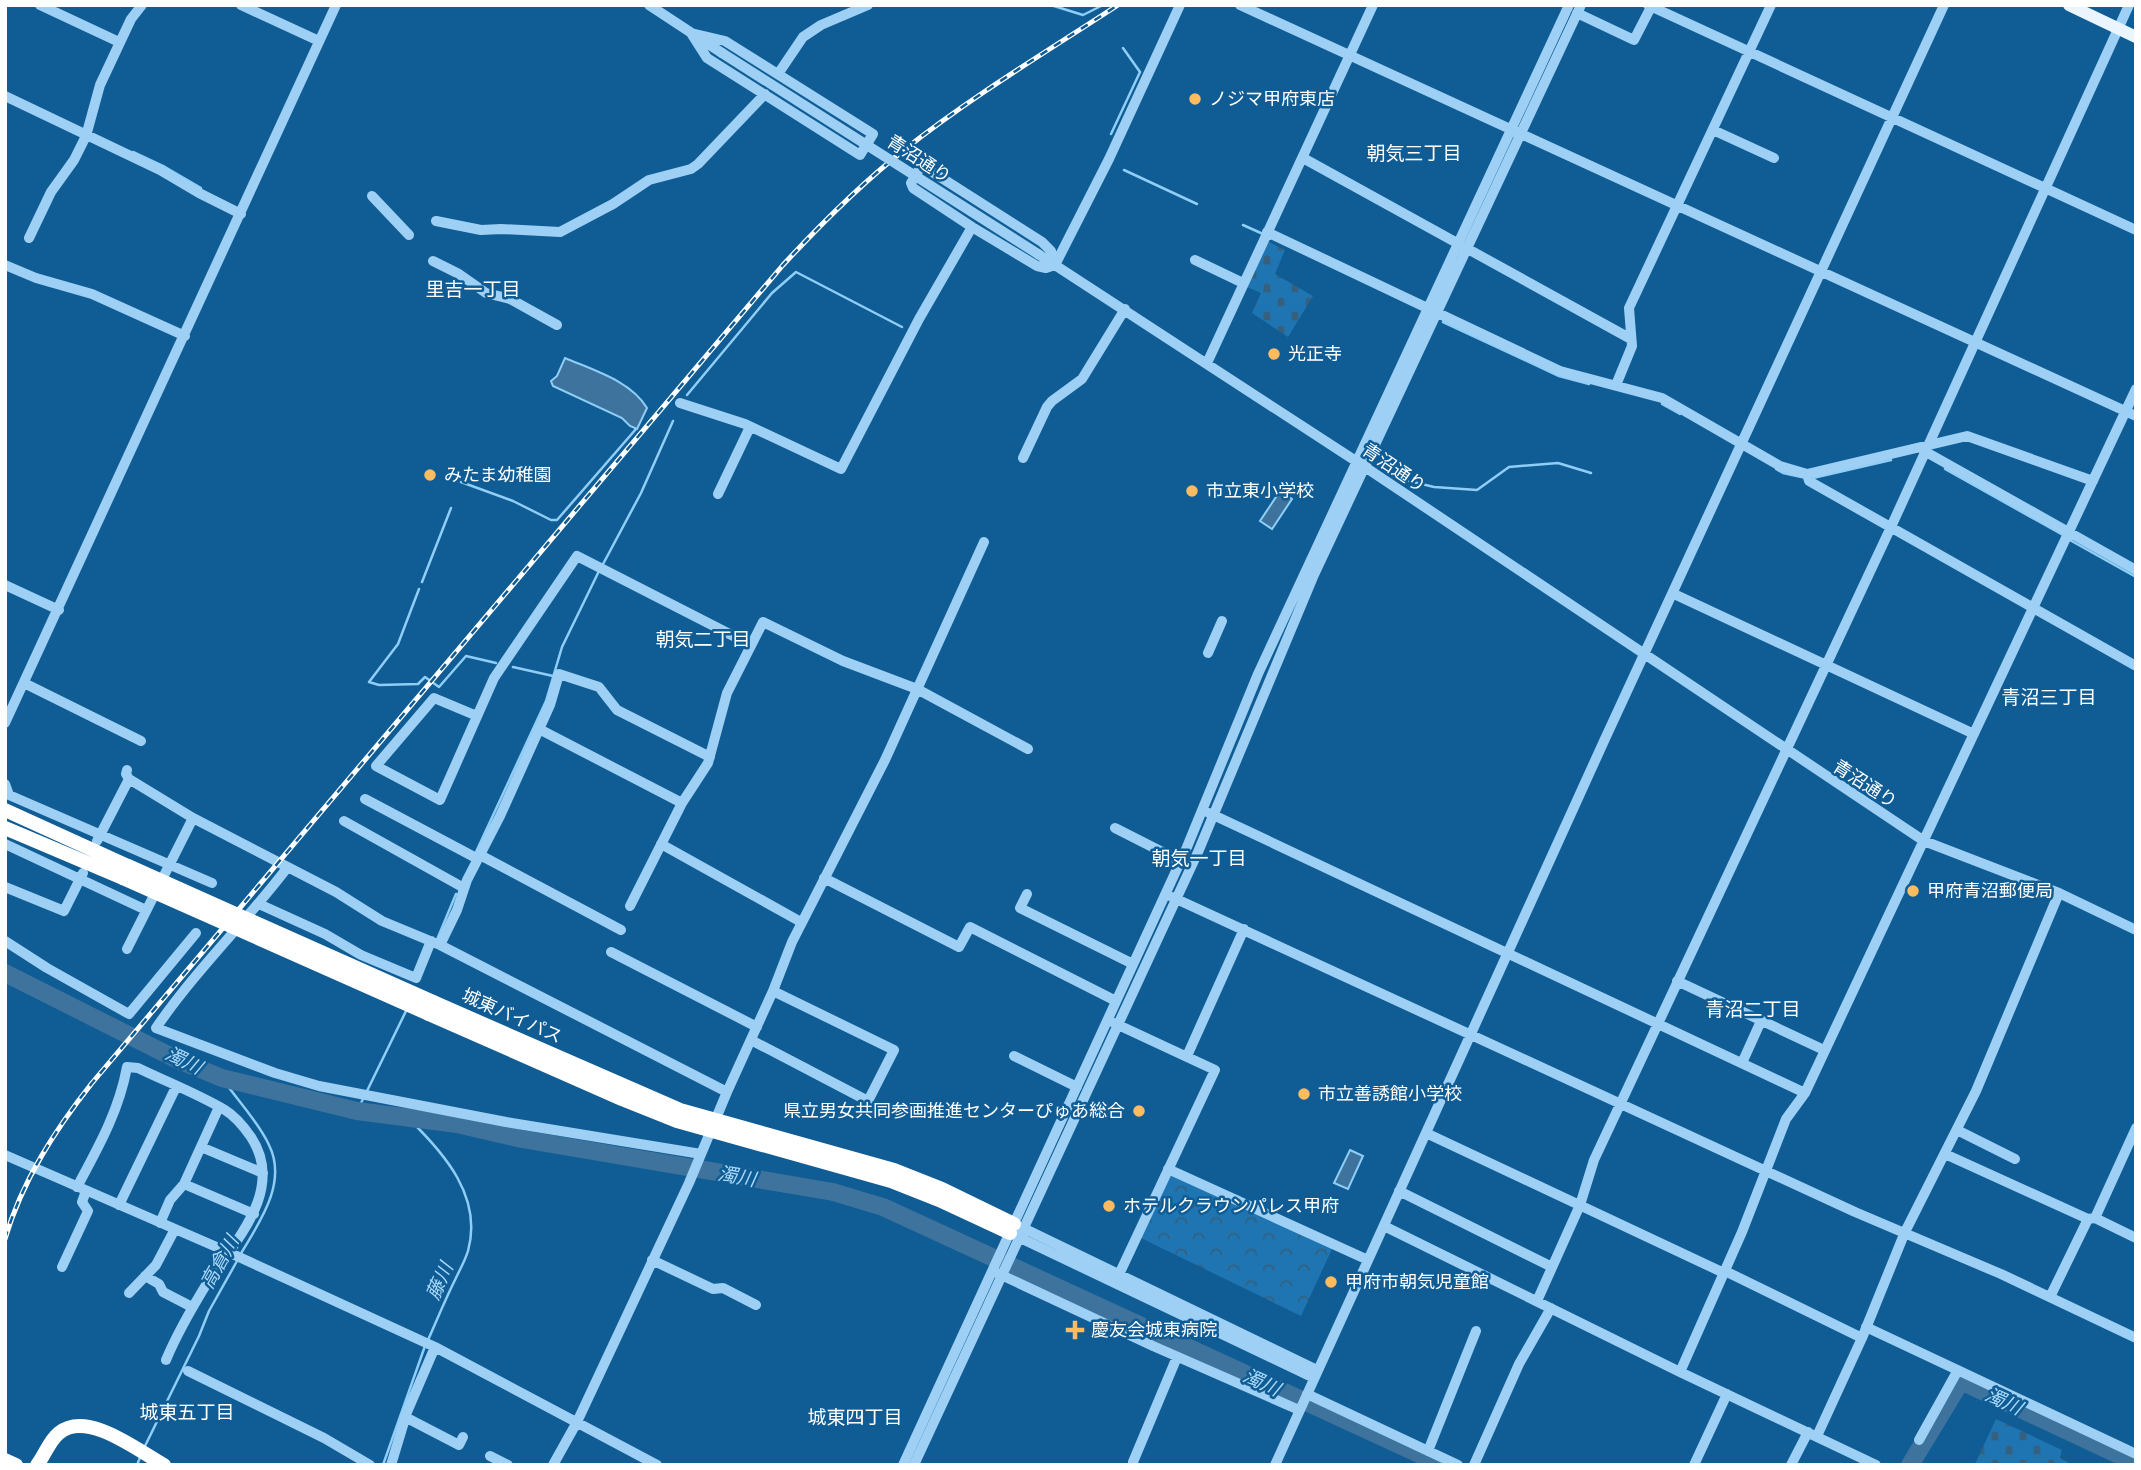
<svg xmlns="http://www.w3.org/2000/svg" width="2141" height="1470" font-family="'Noto Sans','Noto Sans JP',sans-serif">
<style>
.cemetery{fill:url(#cemetery-stones)}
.park{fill:url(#park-crowns)}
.water{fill:#3d739c;stroke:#8fcef7;stroke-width:2}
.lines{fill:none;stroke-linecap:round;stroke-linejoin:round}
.stream{stroke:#8fcef7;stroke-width:2.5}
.river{stroke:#3d739c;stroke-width:18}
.minor{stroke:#9dd0f4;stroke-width:10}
.major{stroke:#eaf5ff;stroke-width:12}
.highway{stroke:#fff;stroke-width:14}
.rail-casing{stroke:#fff;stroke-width:5}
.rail{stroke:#105c95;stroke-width:2.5;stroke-dasharray:8;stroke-linecap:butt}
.minor-bridge{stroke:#9dd0f4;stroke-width:10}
.highway-bridge{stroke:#fff;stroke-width:14}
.poi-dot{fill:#ffbb60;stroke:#105c95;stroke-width:2.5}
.labels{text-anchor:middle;stroke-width:5;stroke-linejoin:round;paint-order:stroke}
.poi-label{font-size:18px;fill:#fff;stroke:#105c95;text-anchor:start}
.street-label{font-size:18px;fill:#fff;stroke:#105c95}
.neighbourhood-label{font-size:19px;fill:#fff;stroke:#105c95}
.water-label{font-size:19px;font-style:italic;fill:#aadafb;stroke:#105c95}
</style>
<defs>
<pattern id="cemetery-stones" width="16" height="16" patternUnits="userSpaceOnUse" patternTransform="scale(1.75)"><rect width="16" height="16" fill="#1e75b2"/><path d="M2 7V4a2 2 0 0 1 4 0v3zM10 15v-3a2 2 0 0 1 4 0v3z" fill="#35607f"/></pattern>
<pattern id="park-crowns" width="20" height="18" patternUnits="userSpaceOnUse" patternTransform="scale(1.75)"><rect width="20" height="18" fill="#1e75b2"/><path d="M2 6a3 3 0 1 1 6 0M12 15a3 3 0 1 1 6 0" fill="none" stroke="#35607f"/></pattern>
</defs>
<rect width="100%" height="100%" fill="#105c95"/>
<path class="cemetery" d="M1267 241 1285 250 1275 274 1313 296 1288 337 1252 313 1261 293 1247 287Z
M1996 1419 2062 1450 2060 1458 2073 1465 1975 1464Z"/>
<path class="park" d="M1174 1175 1333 1247 1301 1316 1141 1238 1170 1176Z"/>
<path class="water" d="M565 358C593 370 631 381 647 408L637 429 630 426 622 418 553 386 551 381 557 376Z
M1280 491 1292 499 1272 529 1260 521Z
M1350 1150 1363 1156 1348 1189 1334 1183Z"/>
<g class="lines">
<path class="stream" d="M1045 5 1054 6 1083 15 1103 5
M1111 134 1140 72 1123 48
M133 152 165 167 201 188
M1124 170 1197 204
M1243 225 1263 234
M1443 322 1559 376 1589 384
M687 395 772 293 796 272 902 327
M1662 404 1680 414
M1776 469 1783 473 1806 478
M1945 469 2063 535
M1813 478 1891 460
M1401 479 1434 487 1477 490 1509 467 1558 463 1591 473
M461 482 513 501 551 520H557L636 429
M2068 539 2136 577
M602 566 641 493 673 421
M422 582 451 508
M419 589 398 644 369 682 379 685 418 684 425 677 439 687 466 656 496 663
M513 667 553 676
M476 852 546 701 562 647 599 571
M436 942 456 894
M222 1078C237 1100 258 1121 269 1145 288 1183 259 1223 240 1255
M367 1091 407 1009
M357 1111 364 1097
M409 1119C444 1153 483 1197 468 1251 465 1261 459 1271 455 1280 445 1300 437 1320 428 1340
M145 1446 199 1336 209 1311 237 1261
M137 1465 141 1455
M383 1465 425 1346"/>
<path class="river" d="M5 973 178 1060 222 1078 357 1111 457 1124 522 1139 833 1192 883 1207 1443 1465
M1910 1465 1961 1381 2136 1463"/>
<path class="minor" d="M40 5 119 42
M241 5 319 41
M649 5 722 53
M1240 5 2136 416
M1648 5 2136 230
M1577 13 1634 40 1651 7
M691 33 725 41 873 134 860 155 707 58Z
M778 74 803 37 821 25 868 5
M5 96 160 170 199 193 241 214
M1713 130 1774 158
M1303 158 1631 339
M372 196 409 235
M436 221 481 230 501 229 560 232 613 204 649 180 691 169 698 164 765 94
M972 227 913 188 911 183 920 168H926L1042 242 1051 251 1055 265
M1267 232 1560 371 1662 398 1780 466 1807 474 1809 481 2136 666
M29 238 51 192 74 160 86 136 100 85 131 19 142 5
M1038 254 1365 467 1924 841 2059 893 2136 930
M1195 260 1243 283
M433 261 459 274 486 293 510 299 557 325
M5 265 36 278 92 294 185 336
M1207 363 1373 5
M1616 385 1632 346 1629 308 1771 5
M680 403 745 424 841 469 919 319 972 227 1037 266 1046 268 1055 265 1109 159 1180 5
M1926 452 2136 570
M1023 458 1047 407 1052 401 1082 379 1125 309
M1807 474 1967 436 2093 481
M718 494 750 427
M5 585 59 610
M1674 594 1974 734
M1208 653 1222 621
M24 683 141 741
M477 716 434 698 376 766 440 800 494 678 577 556 751 645
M5 723 336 5
M539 729 682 803
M127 770 126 774 129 779 193 818 336 892 382 921 440 945 727 1092
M5 784 9 795 212 883
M365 799 478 859
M1209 813 1805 1093
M344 821 464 888
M1115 828 1180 861
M97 841 129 779
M5 844 146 910
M661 844 801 922
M480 855 621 930
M287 868C245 923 195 971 156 1028L275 1073 319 1086 506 1122 701 1154
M824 878 959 947 970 927 1116 1001
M5 887 64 911 83 873
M1027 894 1020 908 1133 964
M1172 897 1855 1212 2001 1274 2136 1338
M259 904 325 934 361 955 416 978 431 941
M630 906 682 803 708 763 727 693 763 622 843 661 917 689 1028 749
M5 941 47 968 129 1014 196 933
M440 945 457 910 467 880 500 816 550 705 559 674 599 687 617 710 710 757
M127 949 193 818
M611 952 757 1027
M1677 981 1824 1050
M1114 1023 1215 1070 1115 1283
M751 1040 868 1101 894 1050 773 991
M1014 1056 1077 1087
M1187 1056 1244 929
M1742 1063 1761 1021
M1957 1130 2015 1159
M1426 1133 1724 1273
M201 1147 263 1173
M1945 1154 2088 1219 2095 1218 2136 1238
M5 1155 228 1252 435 1347 657 1465
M1168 1169 1368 1260
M184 1184 254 1214
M77 1187C98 1148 119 1111 127 1067L138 1068C167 1082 198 1094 225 1110 235 1116 244 1127 251 1137 285 1189 237 1239 209 1280 193 1306 178 1331 166 1360
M1399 1191 1552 1267
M119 1205 176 1087
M2095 1218 2136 1128
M160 1223 170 1200 184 1184 219 1107
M1384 1226 1680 1372 1876 1465
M1021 1227 1317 1370
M1014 1235 1314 1378
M652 1260 713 1289 723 1288 756 1305
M62 1267 88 1211 82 1202 86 1191
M1725 1271 1862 1338
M997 1273 1153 1346 1299 1410
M145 1276 159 1284 163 1292 192 1307
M129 1293 156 1265 175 1229
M2050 1297 2088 1219
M1537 1301 1580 1205 1594 1160 1891 527 2129 5
M1866 1327 2136 1454
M188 1371 324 1438 370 1465
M1680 1372 1742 1232 1786 1119 1805 1093 2136 389
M1307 1394 1458 1465
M405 1417 459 1445 463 1437
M1817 1436 1862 1338 1905 1232 1976 1091 2059 893
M1919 1440 1958 1370
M1428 1451 1476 1331
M490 1456 508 1465
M1133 1462 1177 1357
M391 1465 407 1412 435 1347
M553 1465 577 1422 689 1183 727 1092 773 991 792 942 885 760 984 542
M903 1465 1187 847 1258 674 1569 5
M914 1465 1198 852 1313 577 1581 5
M1275 1465 1604 741 1944 5
M1474 1465 1519 1364 1551 1308
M1694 1465 1727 1394
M1791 1465 1808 1432"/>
<path class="major" d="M2069 5 2136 37"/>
<path class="highway" d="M5 810 128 866
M5 828 123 878
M433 1002 680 1110 894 1170 942 1189 1014 1224
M429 1014 622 1099 677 1121 891 1181 939 1200 1010 1233
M5 1460 16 1465
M37 1465C45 1455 49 1441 59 1433 87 1410 137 1450 164 1465"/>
<g class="rail-casing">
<path id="rail" d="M5 1239C22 1181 55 1130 92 1083L783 265C820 225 861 184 904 150 971 97 1046 52 1118 5"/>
</g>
<use href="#rail" class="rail"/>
<path class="minor-bridge" d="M722 53 1038 254"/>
<path class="highway-bridge" d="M128 866 433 1002
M123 878 429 1014"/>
</g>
<g class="poi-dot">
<circle cx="1195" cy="99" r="7"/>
<circle cx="1274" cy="354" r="7"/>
<circle cx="430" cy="475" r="7"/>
<circle cx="1192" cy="491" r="7"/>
<circle cx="1913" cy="891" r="7"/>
<circle cx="1304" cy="1094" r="7"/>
<circle cx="1139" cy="1111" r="7"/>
<circle cx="1109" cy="1206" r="7"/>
<circle cx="1331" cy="1282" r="7"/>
<path d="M1071.5 1319.5h7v7h7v7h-7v7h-7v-7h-7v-7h7z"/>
</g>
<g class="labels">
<g class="poi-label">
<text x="1209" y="105">ノジマ甲府東店</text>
<text x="1288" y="360">光正寺</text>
<text x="444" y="481">みたま幼稚園</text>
<text x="1206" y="497">市立東小学校</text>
<text x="1927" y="897">甲府青沼郵便局</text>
<text x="1318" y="1100">市立善誘館小学校</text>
<text x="1125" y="1117" text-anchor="end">県立男女共同参画推進センターぴゅあ総合</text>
<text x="1123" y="1212">ホテルクラウンパレス甲府</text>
<text x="1345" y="1288">甲府市朝気児童館</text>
<text x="1091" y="1336">慶友会城東病院</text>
</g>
<g class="street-label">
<text transform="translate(919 159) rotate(33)" y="6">青沼通り</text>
<text transform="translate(1394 468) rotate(34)" y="6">青沼通り</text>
<text transform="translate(1865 784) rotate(33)" y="6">青沼通り</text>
<text transform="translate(512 1016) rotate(24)" y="6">城東バイパス</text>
</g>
<g class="neighbourhood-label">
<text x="1414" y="160">朝気三丁目</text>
<text x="473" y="296">里吉一丁目</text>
<text x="703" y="646">朝気二丁目</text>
<text x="2049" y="704">青沼三丁目</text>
<text x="1199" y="865">朝気一丁目</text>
<text x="1753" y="1016">青沼二丁目</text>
<text x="187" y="1419">城東五丁目</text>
<text x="855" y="1424">城東四丁目</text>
</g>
<g class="water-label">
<text transform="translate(184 1060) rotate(26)" y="7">濁川</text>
<text transform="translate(737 1176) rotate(10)" y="7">濁川</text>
<text transform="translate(219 1262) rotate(-61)" y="7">高倉川</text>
<text transform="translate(439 1281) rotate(-66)" y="7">藤川</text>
<text transform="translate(1262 1382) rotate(25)" y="7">濁川</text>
<text transform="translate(2004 1401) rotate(25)" y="7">濁川</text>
</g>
</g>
<rect width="2141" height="1470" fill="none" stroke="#ffffff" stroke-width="14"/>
</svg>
